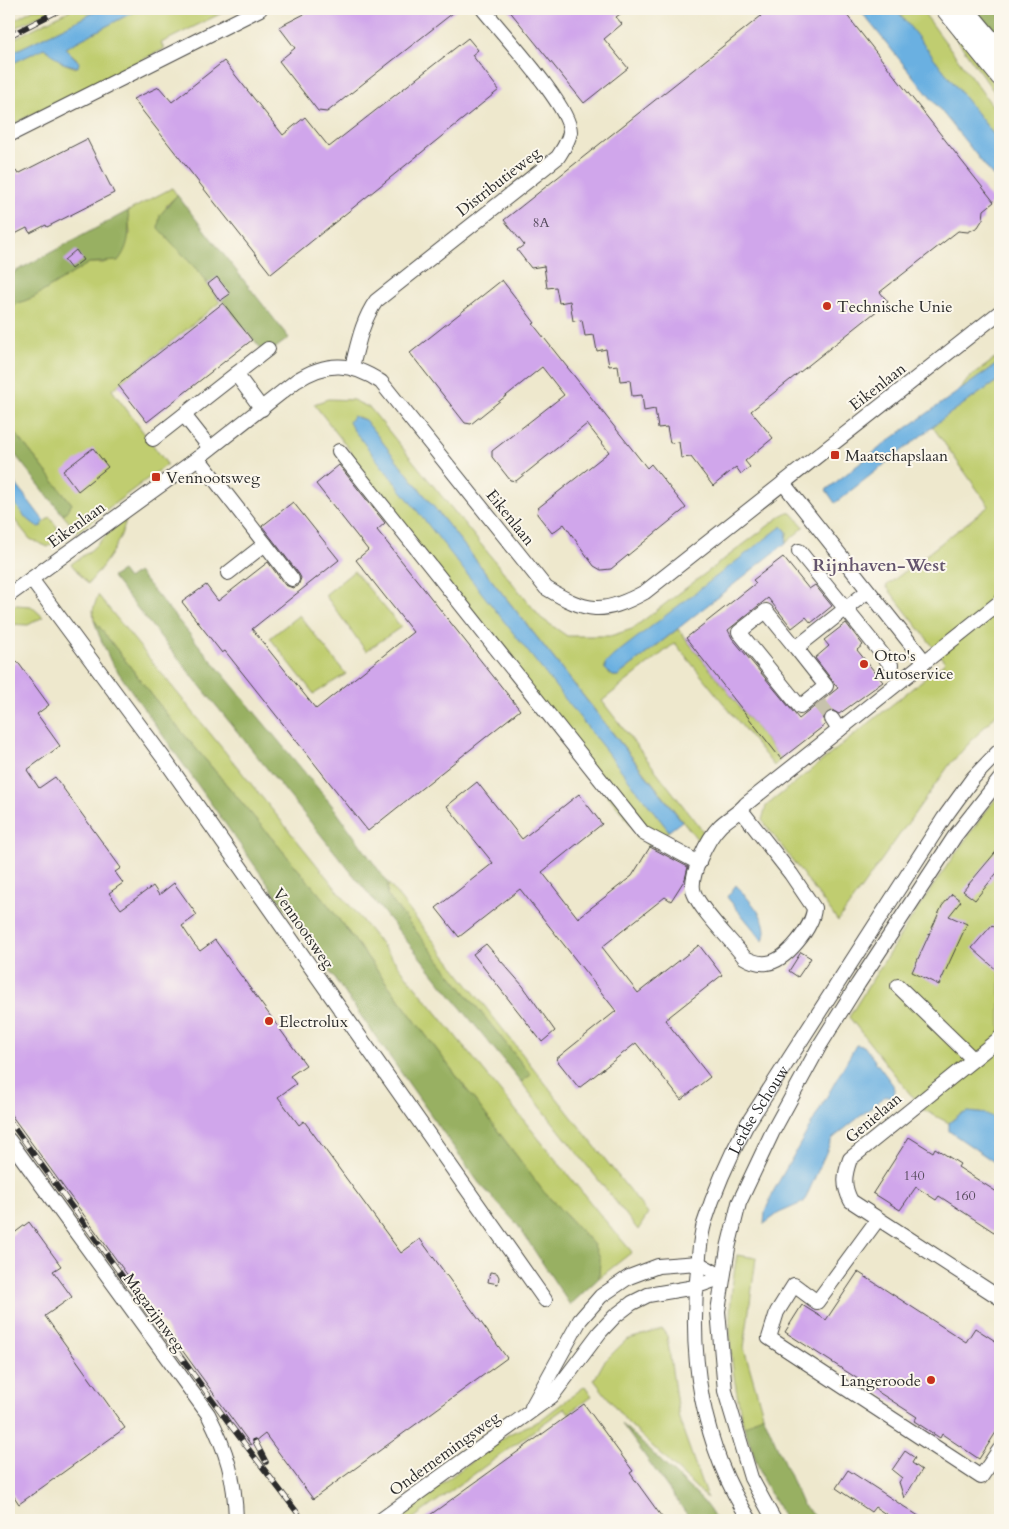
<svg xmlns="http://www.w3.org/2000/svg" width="1009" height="1529" font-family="Cardo,serif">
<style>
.green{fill:#c0cd6f;stroke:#767c4d}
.forest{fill:#98b062;stroke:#626e46}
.water{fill:#6ab0e1;stroke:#4a6e86}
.building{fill:#d0a6eb}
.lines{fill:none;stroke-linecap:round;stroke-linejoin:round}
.minor-tunnel{stroke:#c7c2ad;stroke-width:14;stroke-dasharray:14 7;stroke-linecap:butt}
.minor-casing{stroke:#484743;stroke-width:16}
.major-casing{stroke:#484743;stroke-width:20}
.minor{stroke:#fff;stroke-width:14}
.major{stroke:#fff;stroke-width:18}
.rail-casing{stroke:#2b2b2b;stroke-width:5.5}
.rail{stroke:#fbf7ec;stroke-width:4;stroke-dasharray:11;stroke-linecap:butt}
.poi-dot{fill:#c8321e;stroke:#fbf7ec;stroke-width:2}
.labels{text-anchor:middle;stroke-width:4;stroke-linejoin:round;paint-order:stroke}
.number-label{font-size:14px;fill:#544a5b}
.street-label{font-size:16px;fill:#2b2b2b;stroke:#fbf7ec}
.poi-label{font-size:16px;fill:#2b2b2b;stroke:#fbf7ec;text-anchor:start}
.neighbourhood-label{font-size:18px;font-weight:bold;fill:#65566e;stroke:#fbf7ec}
</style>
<rect width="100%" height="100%" fill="#fbf7ec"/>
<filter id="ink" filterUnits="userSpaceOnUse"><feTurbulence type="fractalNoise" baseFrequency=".02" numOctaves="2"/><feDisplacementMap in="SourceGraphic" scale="10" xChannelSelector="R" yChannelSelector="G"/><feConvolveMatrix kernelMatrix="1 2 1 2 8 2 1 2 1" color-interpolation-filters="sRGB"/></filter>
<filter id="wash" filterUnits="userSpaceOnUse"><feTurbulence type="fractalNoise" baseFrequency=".0096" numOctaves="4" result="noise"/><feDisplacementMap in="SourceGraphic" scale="20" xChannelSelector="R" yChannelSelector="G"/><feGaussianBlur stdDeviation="1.12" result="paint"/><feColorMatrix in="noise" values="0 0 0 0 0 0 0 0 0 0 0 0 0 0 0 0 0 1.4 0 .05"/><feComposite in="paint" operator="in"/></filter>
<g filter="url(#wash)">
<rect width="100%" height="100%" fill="#eee8cd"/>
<path class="green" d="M34 9H53L9 31V23Z
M72 9H101L9 54V41Z
M139 9H230L161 43 164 49 9 126V65L44 48 63 63 76 68 77 59 65 48Z
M896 9H921L1000 116V143Z
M935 9H941L1000 93V100Z
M172 188 177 195 166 206 198 271 220 302 112 390 167 464 77 532 63 515 72 504 9 425V307L34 297 89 263H104L130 234 128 211Z
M1000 355V362L959 391 969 378Z
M1000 379V710L950 764 838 921 762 820 766 806 945 662 886 586 989 506 932 426Z
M328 399 353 400 370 408 541 618 567 636H610L632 629 785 513H792L804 527 786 543 787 532 782 526 605 664V669L613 676H618L678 629 781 759 774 766 675 643 602 701 708 838 701 844 365 420 358 417 349 422 669 831 648 846 344 461 352 453 314 404Z
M9 496 25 517 38 527 50 517 57 527 60 538 48 547 30 539 9 513Z
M126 517C124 539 102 568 88 584L71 564 91 550Z
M354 571 401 627 366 651 325 595Z
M98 595 603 1218 632 1252 599 1278 600 1257 593 1244 543 1191 325 901 165 712 94 620 93 610Z
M16 605 31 606 43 617 28 625 9 624V608Z
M299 615 346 674 314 694 270 638Z
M1000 793V1122C984 1111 964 1107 949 1123L922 1109 849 1017C897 940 945 864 1000 793Z
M388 883 648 1214 638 1230 521 1082 530 1074 387 895Z
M737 1255 756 1258 744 1348 763 1414 744 1427C729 1362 725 1320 737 1255Z
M662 1329 667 1336 679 1419 707 1498 627 1422 594 1380 604 1362 626 1340Z
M585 1386 592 1396 569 1413 565 1408 411 1520H392L509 1434 539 1421Z"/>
<path class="forest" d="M970 9H995L1000 16V45Z
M177 195 289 338 274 349 263 351 198 271 158 228 160 215Z
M128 211C130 230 130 246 118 261L89 263 34 297 9 307V275Z
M9 425 72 504 63 515 9 447Z
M122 571 128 579 138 572 331 804 388 883 387 895 531 1075 521 1082 112 577Z
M94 620 165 712 325 901 543 1191 593 1244 600 1257 599 1278 570 1305 517 1224 479 1183 111 662 99 635Z
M763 1414 802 1504 819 1520H785L763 1480 744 1427Z
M622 1424 703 1501 717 1520H691Z"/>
<path class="water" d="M101 9H139L65 48 79 62 78 67 63 63 44 48 9 65V54Z
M859 9H896L1000 143V185C954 126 906 68 859 9Z
M1000 362V379L945 417 835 503 826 490 891 439Z
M353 416 365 420 682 821 669 831 352 428 349 422Z
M9 475 44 521 42 526 38 527 25 517 9 496Z
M782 526 787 532 786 543 618 676H613L605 669V664L613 656Z
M736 885C749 901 772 920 763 941L727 897Z
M856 1045 864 1046 893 1085 895 1095 884 1097 832 1139 804 1202 779 1213 764 1224 765 1212 774 1190Z
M968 1112 987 1114 1000 1122V1166L949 1131V1123L959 1115Z"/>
<g id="blocks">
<path class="building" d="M314 9H458L327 112 318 111 279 61 295 48 279 27Z
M508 9H627L616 17 622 24 604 39 628 68 584 103Z
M756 9H842L994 202 984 210 983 219 978 227 968 232 958 231 880 292 888 302 751 411 773 438 745 461 750 467 741 474 736 467 713 486 691 457 681 458 679 442 670 443 667 427 658 428 655 409 644 411 642 395 632 396 630 380 620 381 618 365 609 366 606 349 597 351 594 335 585 336 582 320 573 321 570 301 559 303 556 287 547 288 544 266 531 268 517 250 524 245 504 220 761 16Z
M468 38 478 50 472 55 499 90 271 274 133 99 159 87 172 102 224 61 283 135 305 117 329 147Z
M87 139 114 193 47 227 46 225 30 233 27 228 9 237V175L16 171 18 174Z
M76 250 83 260 71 269 64 260Z
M217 277 230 294 220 301 208 284Z
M502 280 535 323 533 324 647 468 651 464 686 508 611 569 601 570 594 566 564 524 552 533 537 514 538 508 609 452 587 424 516 481 510 480 492 457V451L564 395 542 367 471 424 465 423 410 353Z
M223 303 252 340 147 422 118 385Z
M93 448 108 467 78 491 63 471Z
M339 465 385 523 377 530 520 710 368 831 225 651 222 653 182 602 206 585 218 601 268 562 285 585 293 588 298 586 301 578 299 574 262 526 293 502 339 560 252 629 316 709 413 632 356 560 368 550 316 484Z
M783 557 809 589 815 585 832 606 811 623 806 617 792 628 768 598 728 630 732 638 799 719 838 688 815 658 829 646 824 640 846 623 863 645 857 650 883 682 839 714 832 710 827 712 823 719 825 725 781 759 686 638 756 583 753 580Z
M17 661 49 705 37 714 60 746 27 770 39 788 55 777 121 868 115 872 123 883 109 893 121 909 153 886 159 895 174 883 197 915 182 926 194 944 200 951 215 940 306 1065 290 1076 296 1084 278 1097 299 1125 304 1121 401 1253 420 1239 507 1358 313 1499 265 1434 251 1445 9 1112V667Z
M477 782 522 839 579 794 602 824 542 872 578 918 632 876 650 847 688 867 685 879 671 901 665 897 602 947 638 993 699 945 722 975 665 1020 710 1077 681 1100 636 1043 579 1088 556 1059 616 1011 520 889 459 937 436 908 493 863 447 806Z
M1000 847V869L975 900 963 891Z
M952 894 961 901 949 916 967 924 939 985 912 972 942 906Z
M992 925 1000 932V973L972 948Z
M486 944 523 986 555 1031 542 1042 473 954Z
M801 952 811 958 798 977 789 971Z
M909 1137 933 1152 935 1148 960 1164 958 1167 1000 1194V1236L939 1196 936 1200 916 1187 900 1210 873 1193Z
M29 1222 61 1266 53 1271 72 1297 45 1316 125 1428 19 1504 9 1489V1237Z
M490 1272 497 1273 499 1277 498 1284 488 1282Z
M858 1272 966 1342 975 1328 1000 1344V1426L979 1459 942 1434 940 1438 914 1421 917 1417 785 1332 802 1305 826 1320Z
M584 1404 633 1471 630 1473 664 1520H423Z
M905 1451 915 1458 912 1463 922 1470 904 1498 899 1482 902 1478 892 1470Z
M848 1470 900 1504 925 1520H895L875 1507 871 1512 836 1488Z"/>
</g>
</g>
<g filter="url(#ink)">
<use href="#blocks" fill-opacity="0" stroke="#484743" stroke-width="1"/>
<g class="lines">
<path class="minor-tunnel" d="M819 703 832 719"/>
<g class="minor-casing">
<g id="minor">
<path d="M9 135 260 9"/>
<path d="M352 367C358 344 362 321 376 301L558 157C563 149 569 141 570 132 571 107 501 32 483 9"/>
<path d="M236 374 262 409"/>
<path d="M184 415 210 448"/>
<path d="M153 439 268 349"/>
<path d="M339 451 643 833 699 863"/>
<path d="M198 458 265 544 228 573"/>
<path d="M783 483 925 662"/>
<path d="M265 544 292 579"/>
<path d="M799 551 891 665"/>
<path d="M31 579 165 760 545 1300"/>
<path d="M9 595 198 458 296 381C327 361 351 362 381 382L546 588C587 613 603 615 645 592L1000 312"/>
<path d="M796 648 766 611 739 632 800 707 826 686 796 648 868 591"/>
<path d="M832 719 839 730"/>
<path d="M741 810 791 874 814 908C813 927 786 961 767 963 758 964 752 962 744 957 732 941 701 911 694 893 688 877 708 838 720 826 728 818 739 813 746 804L1000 602"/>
<path d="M898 986 973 1059"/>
<path d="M1000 1038 850 1159C844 1176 843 1186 851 1201L1000 1298"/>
<path d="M9 1140 208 1414C227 1451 235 1479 236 1520"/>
<path d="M878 1219 817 1302 794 1285 777 1312 769 1338 981 1477 1000 1449"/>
<path d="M532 1407 580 1320 601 1296 629 1277 658 1266 698 1263 723 1277"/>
<path d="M381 1520 552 1396 600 1332 615 1316 632 1303 648 1295 695 1287 723 1277"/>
<path id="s1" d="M750 1520C702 1447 688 1355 698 1269 699 1254 700 1238 704 1224 715 1189 729 1158 746 1126L944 818 973 778 1000 750"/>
<path d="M774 1520 751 1478 725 1391 718 1311 728 1248 739 1203 772 1133 820 1045 858 984 955 836 1000 779"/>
</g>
</g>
<g class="major-casing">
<path id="major" d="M945 9 1000 77
M965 9 1000 51"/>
</g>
<use href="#minor" class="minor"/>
<use href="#major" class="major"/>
<g class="rail-casing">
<path id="rail" d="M9 36 62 9
M9 1120 231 1426 303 1520
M255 1441 266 1462"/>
</g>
<use href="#rail" class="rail"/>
</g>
</g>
<g class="poi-dot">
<circle cx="827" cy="306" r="5"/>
<rect x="830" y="450" width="10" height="10" rx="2.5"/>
<rect x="151" y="472" width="10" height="10" rx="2.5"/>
<circle cx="864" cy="664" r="5"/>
<circle cx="269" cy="1021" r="5"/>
<circle cx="931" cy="1380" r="5"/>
</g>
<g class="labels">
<g class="number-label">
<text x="541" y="227">8A</text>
<text x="914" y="1180">140</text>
<text x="965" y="1200">160</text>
</g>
<g class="street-label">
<text transform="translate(498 181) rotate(-38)" y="6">Distributieweg</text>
<text transform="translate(877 386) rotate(-38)" y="6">Eikenlaan</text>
<text transform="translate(511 517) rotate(51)" y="6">Eikenlaan</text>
<text transform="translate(76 524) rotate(-36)" y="6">Eikenlaan</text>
<text transform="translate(304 928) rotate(55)" y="6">Vennootsweg</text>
<text dy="6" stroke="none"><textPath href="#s1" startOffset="434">Leidse Schouw</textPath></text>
<text transform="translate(873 1117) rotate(-40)" y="6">Genielaan</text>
<text transform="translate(155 1312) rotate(54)" y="6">Magazijnweg</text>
<text transform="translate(444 1453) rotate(-36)" y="6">Ondernemingsweg</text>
</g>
<g class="poi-label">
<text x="837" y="312">Technische Unie</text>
<text x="845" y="461">Maatschapslaan</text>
<text x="166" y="483">Vennootsweg</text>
<text x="874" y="661">Otto's<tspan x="874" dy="18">Autoservice</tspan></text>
<text x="279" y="1027">Electrolux</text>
<text x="921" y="1386" text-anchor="end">Langeroode</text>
</g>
<g class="neighbourhood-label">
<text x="879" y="571">Rijnhaven-West</text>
</g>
</g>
<rect width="1009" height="1529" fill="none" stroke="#fbf7ec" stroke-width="30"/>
</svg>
